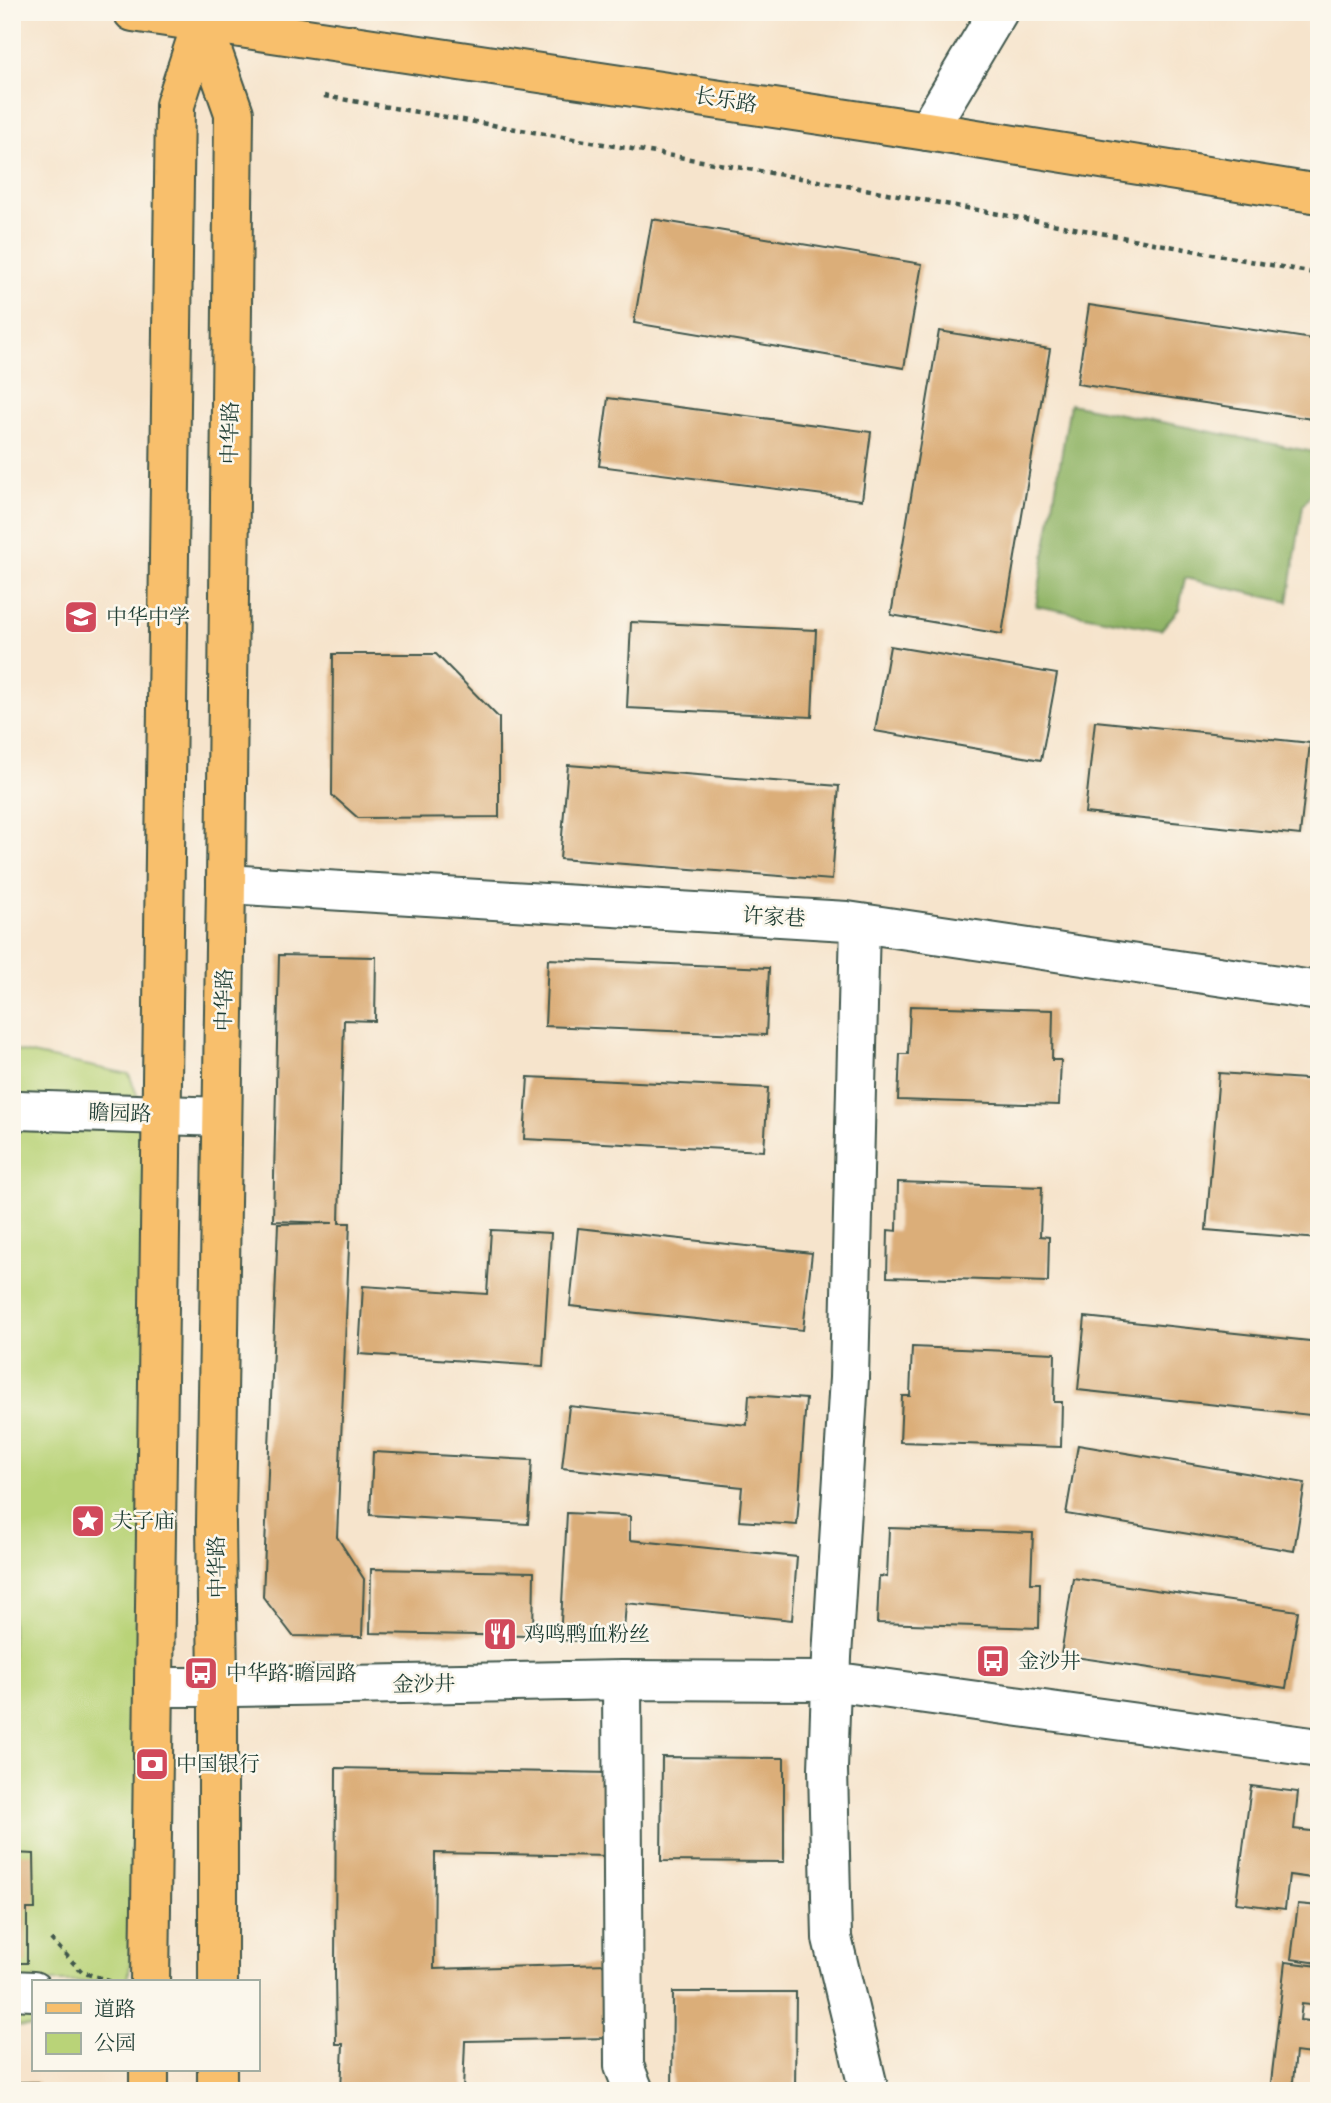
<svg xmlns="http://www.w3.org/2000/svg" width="1331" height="2103" font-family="Alegreya,'Noto Serif SC',serif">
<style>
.green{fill:#b9d378;stroke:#6c8856;stroke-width:2}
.forest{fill:#92b568;stroke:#58794e;stroke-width:2}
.building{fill:#dbae79}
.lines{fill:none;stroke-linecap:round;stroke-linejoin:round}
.minor-casing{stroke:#3f564b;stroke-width:42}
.major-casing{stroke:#3f564b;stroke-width:42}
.path{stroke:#3f564b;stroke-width:4.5;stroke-dasharray:5 5;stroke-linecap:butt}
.minor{stroke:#fff;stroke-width:38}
.major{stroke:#f8bf6c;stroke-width:38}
.labels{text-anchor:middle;stroke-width:5;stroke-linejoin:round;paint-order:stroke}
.street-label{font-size:21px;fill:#1f3d34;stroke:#fbf7ec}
.poi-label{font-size:21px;fill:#1f3d34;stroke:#fbf7ec;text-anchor:start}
</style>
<rect width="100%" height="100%" fill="#fbf7ec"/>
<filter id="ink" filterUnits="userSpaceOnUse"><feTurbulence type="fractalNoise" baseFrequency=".0143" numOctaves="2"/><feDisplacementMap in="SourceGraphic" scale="14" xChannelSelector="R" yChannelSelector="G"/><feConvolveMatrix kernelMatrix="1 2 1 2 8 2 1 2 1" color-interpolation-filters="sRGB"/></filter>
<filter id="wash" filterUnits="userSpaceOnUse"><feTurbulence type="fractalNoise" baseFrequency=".00686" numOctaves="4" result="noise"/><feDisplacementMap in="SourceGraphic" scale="28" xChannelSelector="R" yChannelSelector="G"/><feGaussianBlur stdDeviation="1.57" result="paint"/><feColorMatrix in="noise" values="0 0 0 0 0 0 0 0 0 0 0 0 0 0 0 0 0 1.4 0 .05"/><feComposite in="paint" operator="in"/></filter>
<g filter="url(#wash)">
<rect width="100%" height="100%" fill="#f6e4cc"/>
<path class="green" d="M12 1050 129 1074 169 1178 179 1281 163 1413 135 1913 128 1982H33V2027L12 2026Z"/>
<path class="forest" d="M1070 404 1319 453V483L1303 505 1288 602 1185 578 1179 609 1161 630 1036 606Z"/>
<g id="blocks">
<path class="building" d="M652 219 922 264 904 368 634 323Z
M1089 305 1319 340V420L1077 384Z
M939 331 1050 349 1002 634 891 615Z
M608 398 871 432 862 500 599 466Z
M631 622 816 630 812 717 627 708Z
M890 646 1057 674 1041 760 875 731Z
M333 654H436L499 718V817L358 818 332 795Z
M1095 721 1310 743 1300 835 1085 813Z
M568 765 839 786 832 880 560 859Z
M279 955 376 957 375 1021 344 1020 339 1223H350L337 1537 364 1579 362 1637 293 1636 263 1597 278 1224 333 1223 273 1221Z
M548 959 769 968 766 1035 545 1026Z
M910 1006 1053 1010 1052 1060H1061L1059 1105 898 1100 900 1054H908Z
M1219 1073 1319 1080V1239L1206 1230Z
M528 1077 768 1088 764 1151 524 1139Z
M898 1182 1042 1187 1040 1236 1049 1237 1048 1282 887 1277 888 1230 897 1231Z
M578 1228 812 1253 803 1330 570 1306Z
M491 1230 551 1233 543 1366 359 1354 363 1286 487 1294Z
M1085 1317 1319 1342V1416L1078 1390Z
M912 1347 1055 1353 1054 1402H1062L1061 1447 900 1442 902 1396H910Z
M749 1395 806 1399 797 1525 739 1521 742 1487 562 1468 569 1406 747 1425Z
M1078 1445 1305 1483 1294 1551 1066 1514Z
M373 1452 532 1460 528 1524 370 1515Z
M567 1513 630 1516V1540L797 1557 792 1620 626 1603 623 1643 560 1640Z
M889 1528 1033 1533 1031 1583H1040L1039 1628 877 1623 879 1576 887 1577Z
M371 1569 534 1572 533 1636 370 1633Z
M1073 1578 1298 1611 1286 1688 1061 1655Z
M662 1757 784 1758V1862L661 1861Z
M336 1768 612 1773 610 1856 435 1853 434 1969 608 1964 610 2038 465 2041 463 2091H341L343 2044H336L335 1971Z
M1251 1786 1298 1792 1294 1829 1319 1832V1879L1289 1875 1285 1909 1236 1903Z
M12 1853 34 1854 35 1909H27V1963H12Z
M1298 1904 1319 1906V1963L1291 1959Z
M1285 1962 1319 1966V2006L1302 2004 1300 2020 1319 2022V2055L1296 2052 1292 2091H1270Z
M673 1992H796L795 2091H672Z
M12 2082H38V2091H12Z"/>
</g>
</g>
<g filter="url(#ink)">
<use href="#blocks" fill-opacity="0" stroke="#3f564b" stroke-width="2"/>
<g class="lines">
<g class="minor-casing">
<path id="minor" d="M927 131 998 12
M226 884 847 921 1319 991
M860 923 849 1378 832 1657 828 1769 832 1938 869 2091
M12 1113 19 1110 222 1117
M622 1680 624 2066 634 2091
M154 1687H235L622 1680 831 1681 1319 1748
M12 1990 33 1991"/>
</g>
<g class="major-casing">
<path id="major" d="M133 12 927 131 1319 194
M202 22 234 113 226 884 216 1523 218 1687V1982
M150 1982 175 105 202 22 203 12
M149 2091V2070
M217 2091V2070"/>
</g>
<path class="path" d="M324 96 876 191 1319 274
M51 1939 82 1972 112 1982"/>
<use href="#minor" class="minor"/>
<use href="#major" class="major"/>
</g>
</g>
<defs>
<g id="school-square" transform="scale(1.75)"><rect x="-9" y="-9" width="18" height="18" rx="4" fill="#d1495b" stroke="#fbf7ec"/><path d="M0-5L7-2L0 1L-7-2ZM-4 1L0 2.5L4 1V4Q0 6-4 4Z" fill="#fff"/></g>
<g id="sight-square" transform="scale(1.75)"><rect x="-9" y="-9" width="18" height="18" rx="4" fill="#d1495b" stroke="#fbf7ec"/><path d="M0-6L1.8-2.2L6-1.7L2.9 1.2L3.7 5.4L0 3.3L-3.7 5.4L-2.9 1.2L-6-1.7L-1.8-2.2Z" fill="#fff"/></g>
<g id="restaurant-square" transform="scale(1.75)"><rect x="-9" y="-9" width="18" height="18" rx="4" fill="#d1495b" stroke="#fbf7ec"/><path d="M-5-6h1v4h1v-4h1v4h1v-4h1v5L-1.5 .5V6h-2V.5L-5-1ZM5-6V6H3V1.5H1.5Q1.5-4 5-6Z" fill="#fff"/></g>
<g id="bus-square" transform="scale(1.75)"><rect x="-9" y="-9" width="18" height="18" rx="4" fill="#d1495b" stroke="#fbf7ec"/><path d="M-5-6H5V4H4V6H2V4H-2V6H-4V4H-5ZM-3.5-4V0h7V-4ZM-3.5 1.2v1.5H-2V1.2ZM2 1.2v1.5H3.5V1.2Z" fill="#fff"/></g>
<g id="bank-square" transform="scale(1.75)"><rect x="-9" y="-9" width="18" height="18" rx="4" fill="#d1495b" stroke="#fbf7ec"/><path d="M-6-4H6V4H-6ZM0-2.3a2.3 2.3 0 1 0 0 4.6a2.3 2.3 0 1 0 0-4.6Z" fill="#fff"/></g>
</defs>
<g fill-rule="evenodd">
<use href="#school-square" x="81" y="617"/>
<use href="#sight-square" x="88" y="1521"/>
<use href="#restaurant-square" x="500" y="1634"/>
<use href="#bus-square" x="993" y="1661"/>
<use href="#bus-square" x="201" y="1673"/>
<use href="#bank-square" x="152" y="1764"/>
</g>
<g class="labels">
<g class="street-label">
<text transform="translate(726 100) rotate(9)" y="7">长乐路</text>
<text transform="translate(230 433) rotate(-89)" y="7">中华路</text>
<text transform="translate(774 917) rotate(3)" y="7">许家巷</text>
<text transform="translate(224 1000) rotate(-89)" y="7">中华路</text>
<text transform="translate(120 1113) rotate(2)" y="7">瞻园路</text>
<text transform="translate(217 1567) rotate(-91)" y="7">中华路</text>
<text transform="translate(424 1684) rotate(-1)" y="7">金沙井</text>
</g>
<g class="poi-label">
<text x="106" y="624">中华中学</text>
<text x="112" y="1528">夫子庙</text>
<text x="524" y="1641">鸡鸣鸭血粉丝</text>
<text x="1018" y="1668">金沙井</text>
<text x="226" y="1680">中华路·瞻园路</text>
<text x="176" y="1771">中国银行</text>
</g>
</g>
<rect width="1331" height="2103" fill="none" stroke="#fbf7ec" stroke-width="42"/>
<rect x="32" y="1980" width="228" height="91" fill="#fbf7ec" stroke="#a3ada2" stroke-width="2"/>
<rect x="46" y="2003" width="35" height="10" fill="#f8bf6c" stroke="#a3ada2" stroke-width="2"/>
<text x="94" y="2016" font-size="21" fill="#1f3d34">道路</text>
<rect x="46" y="2033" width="35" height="21" fill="#b9d378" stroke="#a3ada2" stroke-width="2"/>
<text x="94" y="2050" font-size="21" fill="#1f3d34">公园</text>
</svg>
